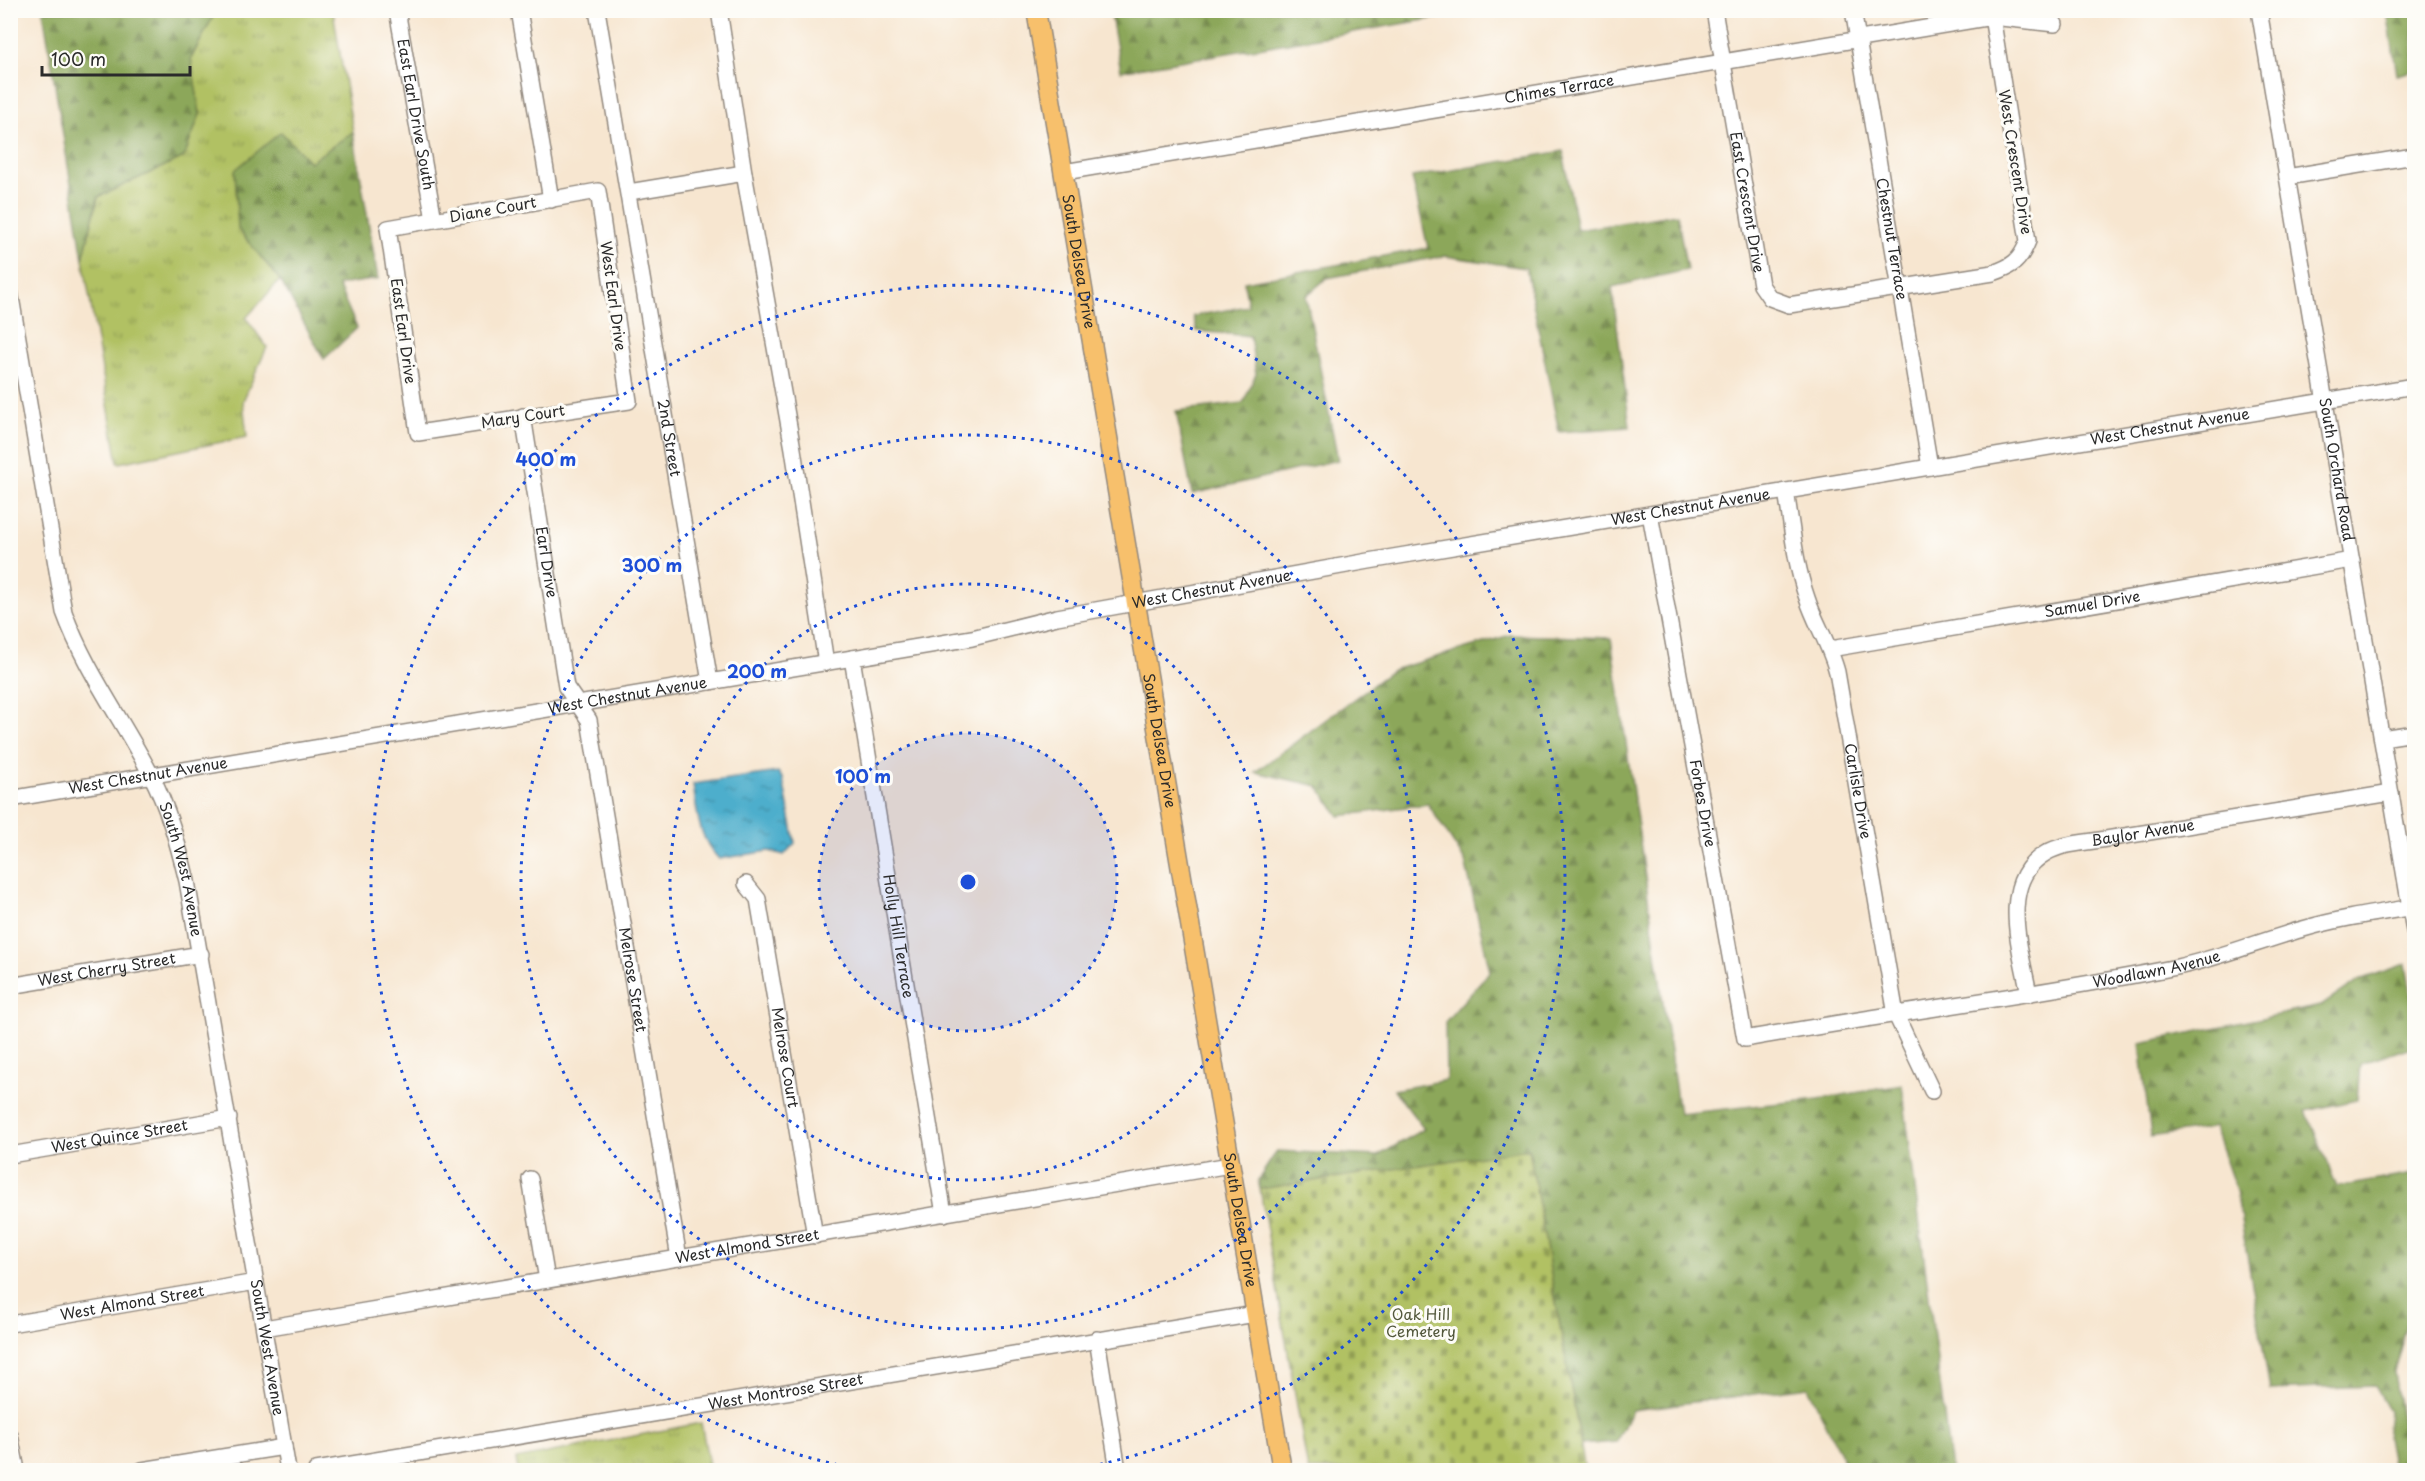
<svg xmlns="http://www.w3.org/2000/svg" width="2425" height="1481" font-family="'Playpen Sans',sans-serif">
<style>
.grass{fill:url(#grass-tufts);stroke:#6e7648;stroke-width:1.5}
.forest{fill:url(#forest-firs);stroke:#5c6942;stroke-width:1.5}
.cemetery{fill:url(#cemetery-stones);stroke:#6e7648;stroke-width:1.5}
.water{fill:url(#water-ripples);stroke:#3c6c7c;stroke-width:1.5}
.lines{fill:none;stroke-linecap:round;stroke-linejoin:round}
.minor-casing{stroke:#91887e;stroke-width:18}
.major-casing{stroke:#91887e;stroke-width:21}
.minor{stroke:#fff;stroke-width:15}
.major{stroke:#f7c06c;stroke-width:18}
.ring{fill:none;stroke:#1d4ed8;stroke-width:3;stroke-dasharray:3 6}
.labels{text-anchor:middle;stroke-width:6;stroke-linejoin:round;paint-order:stroke}
.street-label{font-size:15px;fill:#2b2b2b;stroke:#fdfcf7}
.park-label{font-size:15px;fill:#53583c;stroke:#fdfcf7}
.centre{fill:#1d4ed8;stroke:#fdfcf7;stroke-width:3}
.ring-label{font-size:18px;text-anchor:middle;font-weight:bold;fill:#1d4ed8;stroke:#fdfcf7;stroke-width:6;stroke-linejoin:round;paint-order:stroke}
</style>
<defs>
<pattern id="grass-tufts" width="24" height="20" patternUnits="userSpaceOnUse" patternTransform="scale(1.5)"><rect width="24" height="20" fill="#b1c164"/><path d="M3 7l-1-3M5 7V3M7 7l1-3M15 17l-1-3M17 17v-4M19 17l1-3" fill="none" stroke="#909d53"/></pattern>
<pattern id="forest-firs" width="22" height="20" patternUnits="userSpaceOnUse" patternTransform="scale(1.5)"><rect width="22" height="20" fill="#8ca75a"/><path d="M5 1l3.5 6h-7zM16 11l3.5 6h-7z" fill="#73884b"/></pattern>
<pattern id="cemetery-stones" width="16" height="16" patternUnits="userSpaceOnUse" patternTransform="scale(1.5)"><rect width="16" height="16" fill="#b1c164"/><path d="M2 7V4a2 2 0 0 1 4 0v3zM10 15v-3a2 2 0 0 1 4 0v3z" fill="#909d53"/></pattern>
<pattern id="water-ripples" width="26" height="14" patternUnits="userSpaceOnUse" patternTransform="scale(1.5)"><rect width="26" height="14" fill="#4daecc"/><path d="M2 4q2-2 4 0t4 0M15 11q2-2 4 0t4 0" fill="none" stroke="#408ea6"/></pattern>
</defs>
<rect width="100%" height="100%" fill="#fdfcf7"/>
<filter id="ink" filterUnits="userSpaceOnUse"><feTurbulence type="fractalNoise" baseFrequency=".0167" numOctaves="2"/><feDisplacementMap in="SourceGraphic" scale="12" xChannelSelector="R" yChannelSelector="G"/><feConvolveMatrix kernelMatrix="1 2 1 2 8 2 1 2 1" color-interpolation-filters="sRGB"/></filter>
<filter id="wash" filterUnits="userSpaceOnUse"><feTurbulence type="fractalNoise" baseFrequency=".008" numOctaves="4" result="noise"/><feDisplacementMap in="SourceGraphic" scale="24" xChannelSelector="R" yChannelSelector="G"/><feGaussianBlur stdDeviation="1.35" result="paint"/><feColorMatrix in="noise" values="0 0 0 0 0 0 0 0 0 0 0 0 0 0 0 0 0 1.4 0 .05"/><feComposite in="paint" operator="in"/></filter>
<g filter="url(#wash)">
<rect width="100%" height="100%" fill="#f7e6d0"/>
<path class="grass" d="M216 11H333L353 132 310 162 238 229 280 280 246 318 267 347 243 401 247 437 118 463 83 259 98 197 184 157 200 114 191 59Z
M701 1423 710 1470H518L516 1459Z"/>
<path class="forest" d="M1110 10H1478V11L1121 71Z
M43 11H216L191 58 200 114 184 157 98 197 83 259Z
M2387 11H2414V71L2397 75Z
M281 132 310 162 353 132 378 279 338 285 357 328 324 359 280 280 238 229 235 170Z
M1563 151 1577 230 1677 214 1687 270 1612 287 1630 427 1559 432 1526 268 1444 256 1327 278 1306 296 1338 460 1192 494 1176 411 1243 403 1256 374 1250 336 1197 331 1193 316 1248 306 1244 282 1428 248 1412 177Z
M1510 635 1611 638 1679 1114 1818 1099 1902 1085 1951 1470H1848L1808 1387 1632 1410 1616 1442 1581 1445 1529 1149 1260 1189 1258 1180 1277 1151 1378 1156 1424 1129 1394 1090 1446 1080 1445 1022 1490 971 1465 861 1428 804 1339 816 1318 786 1255 772 1393 670Z
M2406 964 2414 1011V1046L2360 1064 2357 1100 2306 1111 2337 1187 2414 1174V1304L2410 1313 2394 1372 2409 1470 2392 1469 2386 1438 2389 1412 2374 1386 2270 1390 2236 1190 2214 1127 2151 1137 2140 1043 2321 1006 2359 980Z"/>
<path class="cemetery" d="M1529 1149 1585 1470H1308L1260 1189Z"/>
<path class="water" d="M778 772 783 779 795 843 784 855 769 851 719 859C698 838 697 812 693 784Z"/>
</g>
<g filter="url(#ink)">
<g class="lines">
<g class="minor-casing">
<g id="minor">
<path id="s1" d="M397 10 434 220"/>
<path d="M519 10 551 200"/>
<path id="s2" d="M597 10 710 682"/>
<path d="M719 10 744 173 793 449 826 663"/>
<path id="s3" d="M1714 10 1761 285 1770 298 1789 305 1993 273C2013 266 2020 261 2028 241L1991 10"/>
<path id="s4" d="M1853 10 1930 467"/>
<path id="s5" d="M2259 10 2414 931"/>
<path id="s6" d="M1064 172 1992 17 2055 24"/>
<path d="M2287 177 2414 156"/>
<path d="M598 191 629 401 418 433 388 228Z"/>
<path d="M629 192 744 173"/>
<path id="s7" d="M10 291 64 612C85 670 122 719 150 773 168 807 178 844 187 881L288 1470"/>
<path id="s8" d="M523 416 566 687 589 720 679 1258"/>
<path id="s9" d="M1786 491C1792 527 1795 564 1807 598 1815 623 1830 645 1837 672L1896 1015 1932 1091"/>
<path id="s10" d="M1650 514 1745 1039C1889 1013 2034 996 2177 967 2220 958 2260 941 2303 929 2340 918 2377 913 2414 907"/>
<path id="s11" d="M1830 649 2352 560"/>
<path id="s12" d="M852 658 944 1214"/>
<path d="M2382 738 2414 733"/>
<path id="s13" d="M10 799 972 638 1057 617 1369 561 2414 386"/>
<path id="s14" d="M746 884 758 899 815 1236"/>
<path id="s15" d="M10 986 201 954"/>
<path id="s16" d="M2029 994C2021 950 1997 881 2046 853 2061 844 2082 843 2100 840L2391 793"/>
<path id="s17" d="M10 1155 229 1118"/>
<path d="M530 1179 547 1280"/>
<path id="s18" d="M10 1324 256 1282"/>
<path id="s19" d="M264 1328 1230 1165"/>
<path d="M1097 1339 1118 1470"/>
<path d="M10 1435 17 1470"/>
<path d="M142 1470 284 1447"/>
<path id="s20" d="M316 1470 1255 1314"/>
</g>
</g>
<g class="major-casing">
<g id="major">
<path id="s21" d="M1036 10 1282 1470"/>
</g>
</g>
<use href="#minor" class="minor"/>
<use href="#major" class="major"/>
</g>
</g>
<circle cx="968" cy="882" r="149" fill="#1d4ed8" fill-opacity=".12"/>
<g class="ring">
<circle cx="968" cy="882" r="149"/>
<circle cx="968" cy="882" r="298"/>
<circle cx="968" cy="882" r="447"/>
<path d="M864 1470A597 597 0 1 1 1072 1470"/>
</g>
<g class="labels">
<g class="street-label">
<text dy="5" stroke="none"><textPath href="#s6" startOffset="502">Chimes Terrace</textPath></text>
<text dy="5" stroke="none"><textPath href="#s1" startOffset="106">East Earl Drive South</textPath></text>
<text transform="translate(2015 162) rotate(81)" y="5">West Crescent Drive</text>
<text dy="5" stroke="none"><textPath href="#s3" startOffset="195">East Crescent Drive</textPath></text>
<text transform="translate(493 210) rotate(-10)" y="5">Diane Court</text>
<text dy="5" stroke="none"><textPath href="#s4" startOffset="232">Chestnut Terrace</textPath></text>
<text dy="5" stroke="none"><textPath href="#s21" startOffset="255">South Delsea Drive</textPath></text>
<text transform="translate(613 296) rotate(82)" y="5">West Earl Drive</text>
<text transform="translate(403 331) rotate(82)" y="5">East Earl Drive</text>
<text transform="translate(523 417) rotate(-9)" y="5">Mary Court</text>
<text dy="5" stroke="none"><textPath href="#s13" startOffset="2192">West Chestnut Avenue</textPath></text>
<text dy="5" stroke="none"><textPath href="#s2" startOffset="434">2nd Street</textPath></text>
<text dy="5" stroke="none"><textPath href="#s5" startOffset="466">South Orchard Road</textPath></text>
<text dy="5" stroke="none"><textPath href="#s13" startOffset="1706">West Chestnut Avenue</textPath></text>
<text dy="5" stroke="none"><textPath href="#s8" startOffset="148">Earl Drive</textPath></text>
<text dy="5" stroke="none"><textPath href="#s13" startOffset="1220">West Chestnut Avenue</textPath></text>
<text dy="5" stroke="none"><textPath href="#s11" startOffset="266">Samuel Drive</textPath></text>
<text dy="5" stroke="none"><textPath href="#s13" startOffset="626">West Chestnut Avenue</textPath></text>
<text dy="5" stroke="none"><textPath href="#s21" startOffset="741">South Delsea Drive</textPath></text>
<text dy="5" stroke="none"><textPath href="#s13" startOffset="140">West Chestnut Avenue</textPath></text>
<text dy="5" stroke="none"><textPath href="#s9" startOffset="310">Carlisle Drive</textPath></text>
<text dy="5" stroke="none"><textPath href="#s10" startOffset="294">Forbes Drive</textPath></text>
<text dy="5" stroke="none"><textPath href="#s16" startOffset="252">Baylor Avenue</textPath></text>
<text dy="5" stroke="none"><textPath href="#s7" startOffset="610">South West Avenue</textPath></text>
<text dy="5" stroke="none"><textPath href="#s12" startOffset="282">Holly Hill Terrace</textPath></text>
<text dy="5" stroke="none"><textPath href="#s10" startOffset="951">Woodlawn Avenue</textPath></text>
<text dy="5" stroke="none"><textPath href="#s15" startOffset="98">West Cherry Street</textPath></text>
<text dy="5" stroke="none"><textPath href="#s8" startOffset="578">Melrose Street</textPath></text>
<text dy="5" stroke="none"><textPath href="#s14" startOffset="180">Melrose Court</textPath></text>
<text dy="5" stroke="none"><textPath href="#s17" startOffset="111">West Quince Street</textPath></text>
<text dy="5" stroke="none"><textPath href="#s21" startOffset="1227">South Delsea Drive</textPath></text>
<text dy="5" stroke="none"><textPath href="#s19" startOffset="490">West Almond Street</textPath></text>
<text dy="5" stroke="none"><textPath href="#s18" startOffset="124">West Almond Street</textPath></text>
<text dy="5" stroke="none"><textPath href="#s7" startOffset="1096">South West Avenue</textPath></text>
<text dy="5" stroke="none"><textPath href="#s20" startOffset="476">West Montrose Street</textPath></text>
</g>
<g class="park-label">
<text x="1421" y="1320">Oak Hill<tspan x="1421" dy="17">Cemetery</tspan></text>
</g>
</g>
<circle cx="968" cy="882" r="9" class="centre"/>
<g class="ring-label">
<text x="546" y="466">400 m</text>
<text x="652" y="572">300 m</text>
<text x="757" y="678">200 m</text>
<text x="863" y="783">100 m</text>
</g>
<rect width="2425" height="1481" fill="none" stroke="#fdfcf7" stroke-width="36"/>
<path d="M42 66v9h148v-9" fill="none" stroke="#2b2b2b" stroke-width="3"/>
<text x="51" y="66" font-size="18" fill="#2b2b2b" stroke="#fdfcf7" stroke-width="4.5" paint-order="stroke">100 m</text>
</svg>
